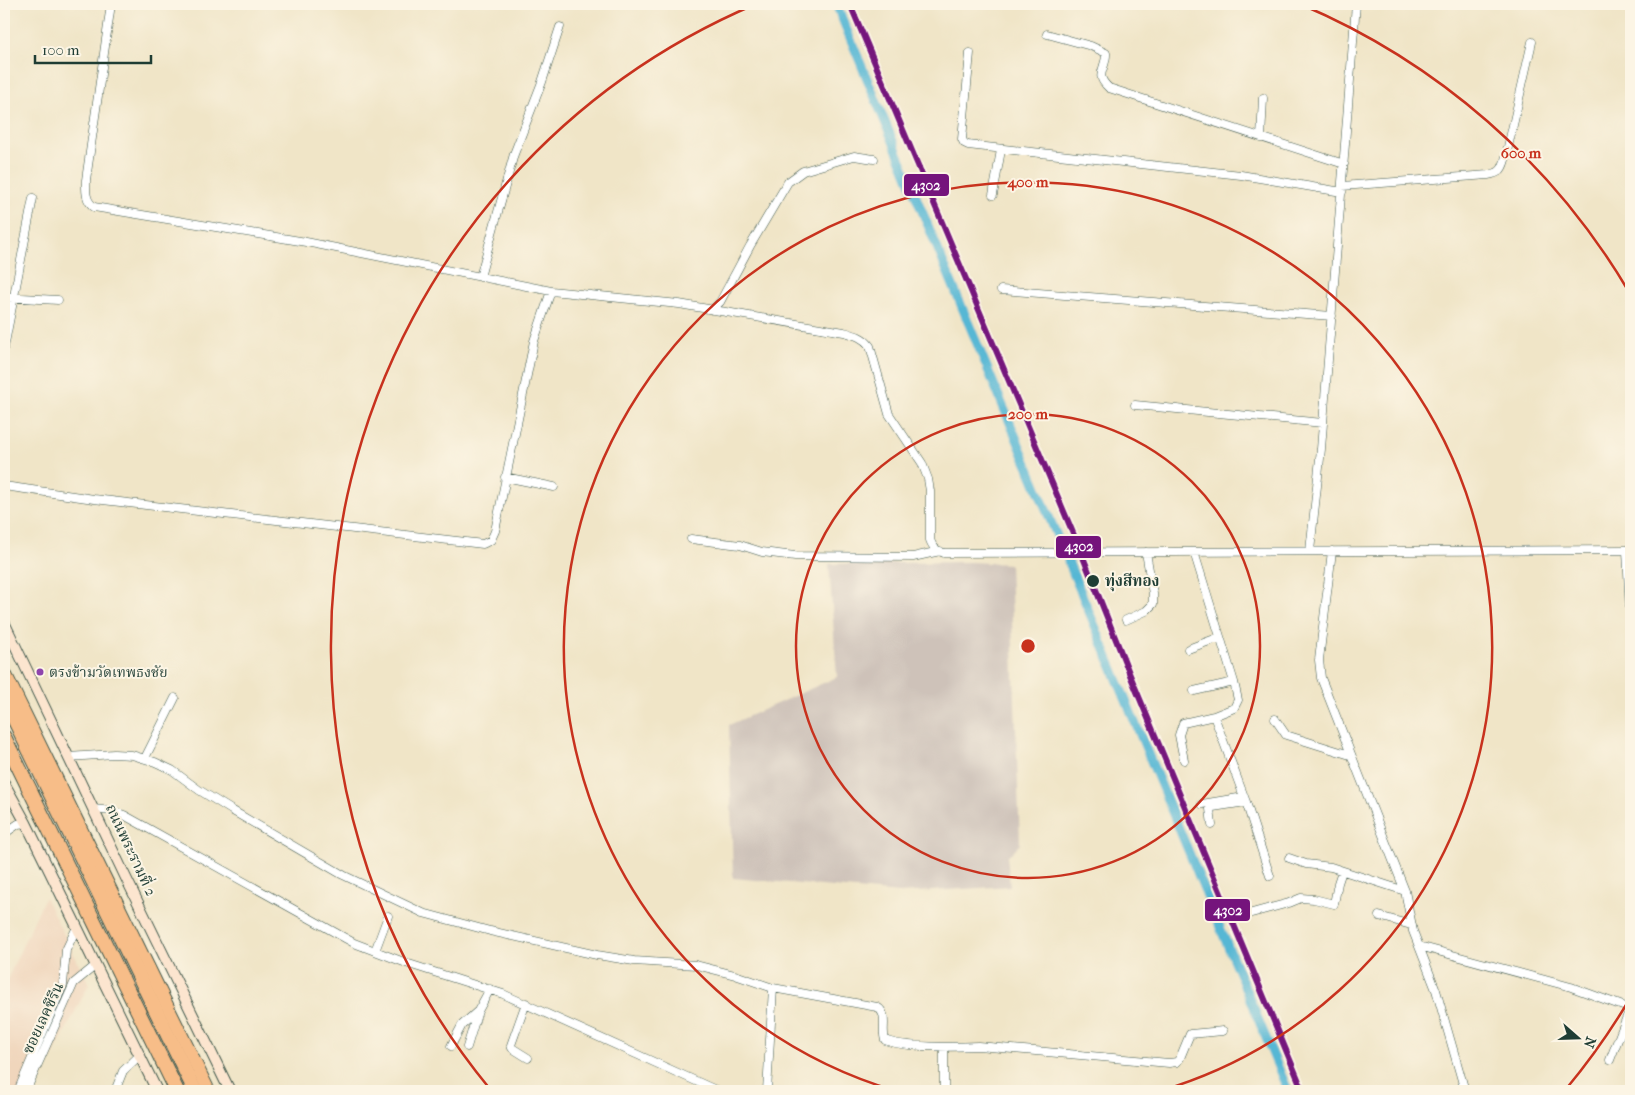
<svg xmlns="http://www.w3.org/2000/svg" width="1635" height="1095" font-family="'IM FELL French Canon','Noto Serif Thai',serif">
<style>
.built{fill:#f0d6bc}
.industrial{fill:#cec2b9}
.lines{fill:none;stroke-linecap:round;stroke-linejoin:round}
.canal{stroke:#56b7d4;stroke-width:9}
.minor-casing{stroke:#3e564a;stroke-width:9}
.secondary-casing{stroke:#3e564a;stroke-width:12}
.trunk-casing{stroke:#3e564a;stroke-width:14}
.motorway-casing{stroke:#3e564a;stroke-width:16}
.minor{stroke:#fff;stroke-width:8}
.secondary{stroke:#fce5cf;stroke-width:10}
.trunk{stroke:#f7bd88;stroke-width:12}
.motorway{stroke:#f7bd88;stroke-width:14}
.rail-1-casing{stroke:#fcf5e5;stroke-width:10}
.rail-1{stroke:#75147c;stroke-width:6}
.ring{fill:none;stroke:#c8321e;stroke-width:2.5}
.stop-dot{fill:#1f3d34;stroke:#fcf5e5;stroke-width:2}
.bus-dot{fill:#8e44ad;stroke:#fcf5e5;stroke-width:2}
.labels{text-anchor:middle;stroke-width:4;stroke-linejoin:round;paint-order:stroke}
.bus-label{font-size:14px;fill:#1f3d34;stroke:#fcf5e5;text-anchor:start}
.stop-label{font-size:15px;font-weight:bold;fill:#1f3d34;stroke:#fcf5e5;text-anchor:start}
.street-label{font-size:15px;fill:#1f3d34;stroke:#fcf5e5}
.centre{fill:#c8321e;stroke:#fcf5e5;stroke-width:2.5}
.ring-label{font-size:15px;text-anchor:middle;font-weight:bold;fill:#c8321e;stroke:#fcf5e5;stroke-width:4;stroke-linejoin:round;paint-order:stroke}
.line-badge{stroke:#fcf5e5;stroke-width:2}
.badge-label{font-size:14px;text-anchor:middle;font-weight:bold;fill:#fff}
</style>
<rect width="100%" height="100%" fill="#fcf5e5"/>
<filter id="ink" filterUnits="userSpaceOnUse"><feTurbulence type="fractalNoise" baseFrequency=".02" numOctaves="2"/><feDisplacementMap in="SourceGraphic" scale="10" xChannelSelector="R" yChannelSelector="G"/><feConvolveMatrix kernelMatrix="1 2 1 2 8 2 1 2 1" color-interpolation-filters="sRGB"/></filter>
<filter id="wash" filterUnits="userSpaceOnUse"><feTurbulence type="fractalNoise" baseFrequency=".0096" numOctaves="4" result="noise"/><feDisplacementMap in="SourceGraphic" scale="20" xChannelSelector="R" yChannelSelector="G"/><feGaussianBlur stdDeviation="1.12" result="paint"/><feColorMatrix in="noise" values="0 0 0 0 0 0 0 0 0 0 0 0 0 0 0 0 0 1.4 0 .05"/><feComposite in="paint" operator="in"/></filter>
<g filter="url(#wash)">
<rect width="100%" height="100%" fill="#f0e5c7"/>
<path class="built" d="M45 897 89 984 35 1091H4V986Z"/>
<path class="industrial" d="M970 562 1010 564 1020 844 1007 857 1010 886 900 893 733 878 729 725 837 677 829 564Z"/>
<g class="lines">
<path class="canal" d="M836 4 1062 548
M1068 561 1288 1091"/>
</g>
</g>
<g filter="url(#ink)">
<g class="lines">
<g class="minor-casing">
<path id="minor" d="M111 4 86 180C86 191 85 200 94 207L306 242 551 291 679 304 844 332C855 335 863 337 870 346L889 414 922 463 928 479 930 491V540C933 548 936 550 944 553L1631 550
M1047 34 1091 46 1106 53C1107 69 1093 74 1109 88L1344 164
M970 53 962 139 964 143 968 145 1241 175 1342 192
M1261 138 1263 98
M1342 186 1488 175C1499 173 1502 171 1505 160L1532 42
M993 195 1001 150
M480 277 514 154 542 82 560 27
M1001 290 1332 316
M4 297 58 300
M712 310 720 302 750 246 788 182 803 171 854 156 874 159
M4 348 33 198
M1135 405 1323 423
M505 477 554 487
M4 486 94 499 483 544 491 540 495 531 534 341 551 291
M691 539 740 545 762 552 795 556 913 557 940 551
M1627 550 1631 635
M1310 551 1321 449 1356 4
M1332 551 1319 660 1321 678 1405 891 1413 931 1436 990 1465 1091
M1194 552 1234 682 1238 700 1234 708 1214 716 1246 802 1270 876
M1126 620 1146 611 1153 604V594L1146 552
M1188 649 1220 637
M1194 691 1234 682
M1275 719 1286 735 1350 755
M68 757 114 754 132 755 155 762 172 770 199 790 233 811 343 875 423 913 490 931 597 955 634 961 696 965 735 975 773 988 767 1091
M145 758 175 698
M1184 760 1179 735 1183 723 1214 716
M1202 804 1244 797
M93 809 112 811 124 815 354 943 409 964 503 994 718 1091
M1212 825 1210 809 1213 807 1246 802
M4 834 18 824 26 823
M1289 858 1306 864 1331 867 1405 891
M1248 914 1289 903 1301 898 1314 899 1334 904 1338 883 1342 871
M1379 916 1411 925
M1419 946 1571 987 1631 1009
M375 951 388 916
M773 988 877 1007C889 1014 881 1029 885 1040 903 1048 957 1047 978 1046L1169 1063 1177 1062 1180 1058 1190 1034 1223 1031
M526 1003 511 1045 512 1048 528 1058
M451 1046 462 1025 478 1011 490 989
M467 1047 478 1011
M1610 1060 1630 1009
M18 1091 63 985 66 950 77 927
M26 1091 74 983 96 965
M115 1091 123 1071 140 1055
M944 1091V1047"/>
</g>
<g class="secondary-casing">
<path id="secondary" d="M4 622 126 878 230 1091
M4 783 26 823 77 927 157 1091"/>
</g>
<g class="trunk-casing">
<path id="trunk" d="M4 671 209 1091"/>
</g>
<g class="motorway-casing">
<path id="motorway" d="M4 698 195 1091
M4 737 177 1091"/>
</g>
<use href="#minor" class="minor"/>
<use href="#secondary" class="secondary"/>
<use href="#trunk" class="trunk"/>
<use href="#motorway" class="motorway"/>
<g class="rail-1-casing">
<path id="rail-1" d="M850 4 1081 552 1130 675 1303 1091"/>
</g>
<use href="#rail-1" class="rail-1"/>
</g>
</g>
<g class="ring">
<circle cx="1028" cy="646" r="232"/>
<path d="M896 1091A464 464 0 1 1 1160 1091"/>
<path d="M1629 1000A697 697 0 0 1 1566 1089M490 1089A697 697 0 0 1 756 4M1300 4A697 697 0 0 1 1629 292"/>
</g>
<circle class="stop-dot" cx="1093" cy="581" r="7"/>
<circle class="bus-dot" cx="40" cy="672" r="4.5"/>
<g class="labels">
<g class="bus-label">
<text x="49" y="677">ตรงข้ามวัดเทพธงชัย</text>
</g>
<g class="stop-label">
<text x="1105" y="586">ทุ่งสีทอง</text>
</g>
<g class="street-label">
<text transform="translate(131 850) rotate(65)" y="5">ถนนพระรามที่ 2</text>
<text transform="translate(43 1018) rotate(-65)" y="5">ซอยเลคซีรีน</text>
</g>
</g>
<circle cx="1028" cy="646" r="8" class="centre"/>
<g class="ring-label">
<text x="1521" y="158">600 m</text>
<text x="1028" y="187">400 m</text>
<text x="1028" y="419">200 m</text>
</g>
<g class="line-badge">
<rect x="903" y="173" width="47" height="24" rx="5" fill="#75147c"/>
<rect x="1055" y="535" width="47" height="24" rx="5" fill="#75147c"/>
<rect x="1204" y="898" width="47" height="24" rx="5" fill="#75147c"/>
</g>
<g class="badge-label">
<text x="926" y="190">4302</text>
<text x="1079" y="551">4302</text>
<text x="1228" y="915">4302</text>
</g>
<rect width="1635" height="1095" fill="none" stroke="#fcf5e5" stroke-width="20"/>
<g transform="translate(1578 1038) rotate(110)" stroke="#fcf5e5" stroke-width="4" paint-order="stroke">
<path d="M0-4L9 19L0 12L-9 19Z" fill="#1f3d34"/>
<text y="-8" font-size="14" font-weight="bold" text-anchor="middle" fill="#1f3d34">N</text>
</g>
<path d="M35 55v8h116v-8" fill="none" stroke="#1f3d34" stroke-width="2.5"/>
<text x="42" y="55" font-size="15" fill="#1f3d34" stroke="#fcf5e5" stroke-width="4" paint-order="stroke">100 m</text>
</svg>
